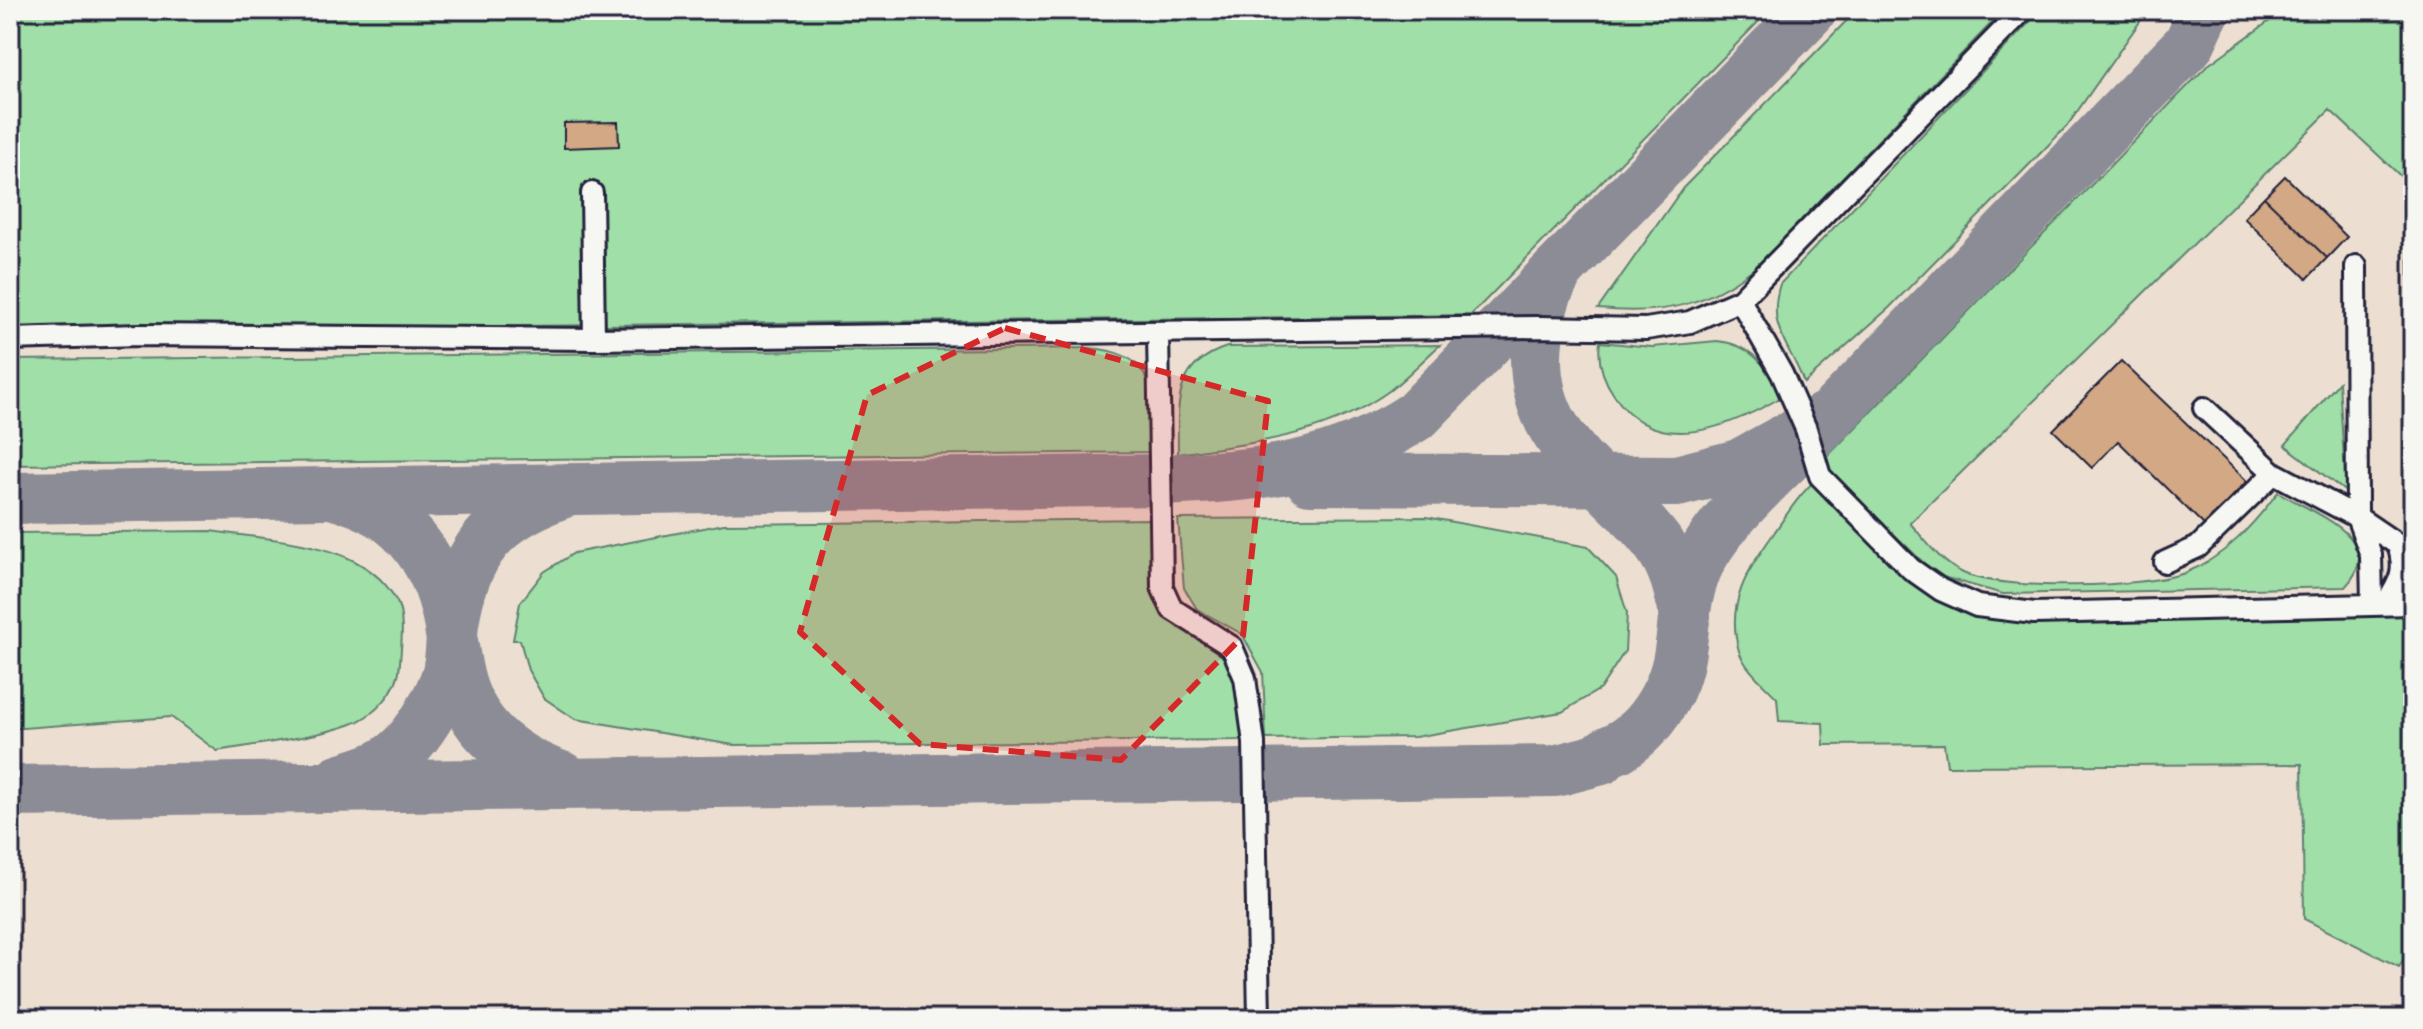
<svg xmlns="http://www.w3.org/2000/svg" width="2423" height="1029" font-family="'Comic Neue',sans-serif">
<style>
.built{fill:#ecdfd1}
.green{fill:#a0dfa7;stroke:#618071;stroke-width:2}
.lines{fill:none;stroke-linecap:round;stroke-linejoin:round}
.taxiway{stroke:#8c8c96;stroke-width:52}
.building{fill:#d3a885;stroke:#22223b;stroke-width:2}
.minor-casing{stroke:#22223b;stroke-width:26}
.minor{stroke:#f6f6f2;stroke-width:20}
.marked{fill:#d62828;fill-opacity:0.2;stroke:#d62828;stroke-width:6;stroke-dasharray:16 10;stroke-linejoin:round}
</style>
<rect width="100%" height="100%" fill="#f6f6f2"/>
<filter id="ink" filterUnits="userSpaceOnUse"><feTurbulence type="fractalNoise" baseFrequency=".0125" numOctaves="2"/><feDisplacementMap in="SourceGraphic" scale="16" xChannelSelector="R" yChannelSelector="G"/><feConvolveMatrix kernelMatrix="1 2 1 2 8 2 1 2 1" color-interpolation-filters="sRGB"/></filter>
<g filter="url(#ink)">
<path class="built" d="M10 10H2413V1019H10Z"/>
<path class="green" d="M10 10H1770L1471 315 10 332Z
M1857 10H2004L1757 266C1705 307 1663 315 1598 309L1683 188Z
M2041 10H2148L2067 126 1889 308 1804 383C1790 344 1766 328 1780 284Z
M2285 10H2413V945L2399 967 2304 919 2302 764 1947 766 1944 744 1824 745 1823 723 1779 721 1777 698C1764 684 1745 669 1739 651 1725 603 1748 570 1774 533 1788 512 1801 492 1820 476L1911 568 1977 606 2411 604 2408 183 2330 110 1910 523C1926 541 1940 562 1963 573 2000 591 2148 588 2187 572 2225 557 2254 524 2278 492 2313 513 2391 539 2345 587L2003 594 1936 575 1821 463 2208 65Z
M1717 341C1751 344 1770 367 1780 398 1728 428 1655 458 1614 395 1603 379 1597 362 1600 342L1652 347Z
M1440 345C1423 360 1407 377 1389 391 1325 437 1253 443 1178 454 1178 405 1172 365 1227 347Z
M1089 348C1160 353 1151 394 1152 452L10 465V360Z
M2339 382 2346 492 2285 445Z
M1426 517 1588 547 1616 577 1627 613 1625 651 1600 689 1562 712 1415 737 1266 739 1263 672 1242 634 1197 609 1184 588 1178 519Z
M1153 519C1153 546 1146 582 1159 606 1175 637 1220 641 1233 672 1241 693 1240 718 1241 740L734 745 575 719 544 698 528 670 520 640H513L520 603 544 572 574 553 724 524Z
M211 531C271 541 365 539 397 602 405 619 401 645 400 663 399 691 375 716 349 725 312 738 257 744 217 751L171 717 10 729V533Z"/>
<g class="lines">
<path class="taxiway" d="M1554 278C1541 300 1540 316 1537 341 1526 443 1605 474 1657 542 1674 564 1680 589 1685 616
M1310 479 1677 481 1739 465 1832 414 2189 44 2205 10
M338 495C407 511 442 567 451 634 455 658 457 683 469 705 488 742 526 766 564 778
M10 498 1160 480C1256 476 1335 470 1417 415L1811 10
M339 780C354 775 372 771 385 763 413 746 435 709 446 679 452 663 451 641 453 624 463 554 493 517 559 494
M10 791 1555 771 1601 759C1606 750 1613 751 1620 746 1639 735 1655 716 1665 697 1688 656 1678 616 1694 574 1713 521 1792 457 1832 414"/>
</g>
<path class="building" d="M618 122 619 146 564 148V123Z
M2285 176 2347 237 2327 258 2264 197Z
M2264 197 2327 258 2307 279 2244 218Z
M2121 361 2247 481 2205 526 2118 441 2092 468 2053 430Z"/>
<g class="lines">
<g class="minor-casing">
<path id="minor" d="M592 193 594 339
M2356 266 2357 517 2371 555 2372 603
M1740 300 1782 374 1806 429 1820 476 1911 569 1941 590 1977 606 2034 613 2413 604
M1158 332 1162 587 1172 609 1232 647 1245 678 1254 743 1259 1019
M10 339 139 335 594 339 1538 327 1646 329 1690 322 1740 300 2023 10
M2204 408 2274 473 2357 517 2413 555
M2165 562 2198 547 2274 473
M2387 602C2401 581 2406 569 2398 545"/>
</g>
<use href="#minor" class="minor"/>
</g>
</g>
<path class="marked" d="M1005 328 1268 401 1243 636 1121 760 920 744 800 632 867 395Z"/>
<rect width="2423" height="1029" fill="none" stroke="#f6f6f2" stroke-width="40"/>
<rect x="20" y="20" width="2383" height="989" fill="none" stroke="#22223b" stroke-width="3" filter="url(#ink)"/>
</svg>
